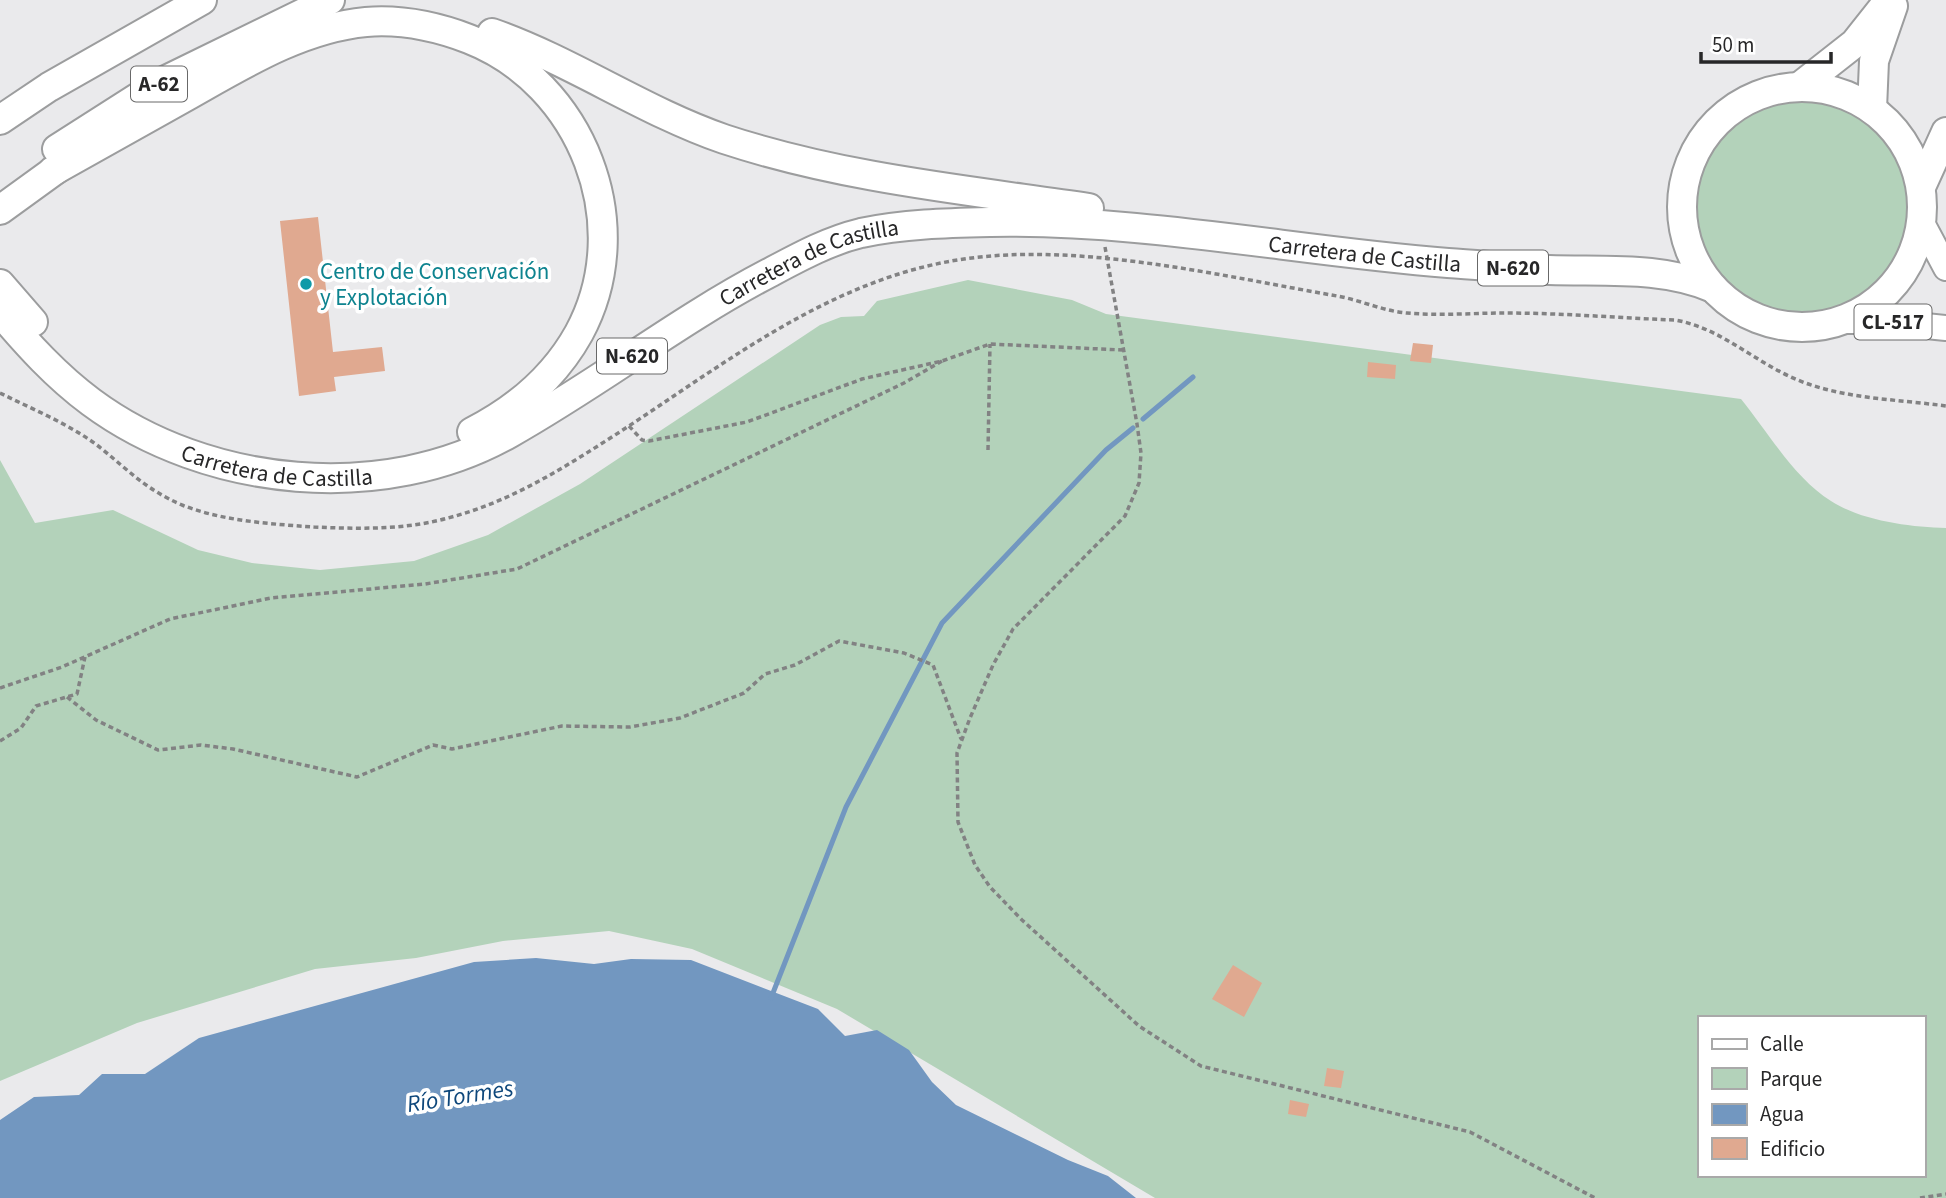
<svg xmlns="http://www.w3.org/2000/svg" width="1946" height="1198" font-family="'Source Sans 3',sans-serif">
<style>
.green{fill:#b3d2ba;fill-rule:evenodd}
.water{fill:#7297c0}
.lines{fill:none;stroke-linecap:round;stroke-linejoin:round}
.stream{stroke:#7297c0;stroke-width:5}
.building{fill:#e0a990}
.major-casing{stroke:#9c9d9e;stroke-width:28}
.highway-casing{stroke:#9c9d9e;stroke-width:32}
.path{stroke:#828283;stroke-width:3.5;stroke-dasharray:5 3.5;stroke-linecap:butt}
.major{stroke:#fff;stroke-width:24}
.highway{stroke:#fff;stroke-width:28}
.culture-dot{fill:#0f9aa8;stroke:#fff;stroke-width:2.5}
.labels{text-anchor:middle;stroke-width:7;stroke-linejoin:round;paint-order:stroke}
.shield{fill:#fff;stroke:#686868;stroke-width:2}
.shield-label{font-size:21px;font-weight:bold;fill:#272728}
.street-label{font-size:23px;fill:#272728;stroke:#fff}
.culture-label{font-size:23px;fill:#0d838f;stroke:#fff;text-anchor:start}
.water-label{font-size:24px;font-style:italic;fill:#0e477b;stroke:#fff}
</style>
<rect width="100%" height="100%" fill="#eaeaec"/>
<path class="green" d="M1694 207a109 109 0 1 1 218 0a109 109 0 1 1-218 0Z
M968 280 1072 300 1106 314 1741 399C1768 432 1794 478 1831 501 1862 521 1910 527 1946 528V1198H1155L837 1009 692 949 609 931 503 941 416 958 315 969 137 1023 0 1081V460L35 523 113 510 198 550 252 563 320 570 414 561 488 535 580 484 820 325 841 317 864 316 877 301ZM1699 1018H1923V1175H1699Z"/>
<path class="water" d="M536 958 594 964 631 959 691 960 818 1009 845 1036 877 1030 909 1050 932 1082 956 1105 1068 1160 1108 1176 1136 1198H0V1120L34 1097 79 1095 102 1074H145L199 1038 474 962Z"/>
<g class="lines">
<path class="stream" d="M1143 419 1193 377
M771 998 846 807 942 623 1106 450 1133 428"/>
</g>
<path class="building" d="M318 217 333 352 382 347 385 371 334 377 336 391 299 396 280 221Z
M1413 343 1433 345 1431 363 1410 361Z
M1368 362 1396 365 1395 379 1367 377Z
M1233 965 1262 983 1244 1017 1212 999Z
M1327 1068 1344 1071 1341 1088 1324 1086Z
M1290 1100 1309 1104 1306 1117 1288 1114Z"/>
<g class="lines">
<g class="major-casing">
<path id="major" d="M1922 223 1946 268
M1841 321H1877L1946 328"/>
</g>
<g class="highway-casing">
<g id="highway">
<path d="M492 33C572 61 643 111 724 139 842 178 966 190 1089 208"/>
<path d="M1799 87 1855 43 1889 0"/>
<circle cx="1802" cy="207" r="120"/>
<path d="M1872 109 1874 61 1893 6"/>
<path d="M0 120 49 87 202 0"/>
<path d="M57 149 162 82 330 0"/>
<path d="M53 171C97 146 142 121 187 96 242 65 301 28 366 22 402 19 435 26 469 39 582 83 638 224 579 333 554 378 517 409 472 432"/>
<path d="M1921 187 1946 132"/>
<path d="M0 210 69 160"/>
<path d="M0 284 33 322"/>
<path id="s1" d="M0 312C28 345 56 376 91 402 207 488 384 505 510 433 599 383 679 320 769 273 799 257 828 241 861 233 903 224 947 223 990 222 1143 219 1295 251 1448 263 1482 265 1515 269 1549 270 1603 272 1662 266 1713 288"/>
</g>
</g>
<path class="path" d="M1105 247 1137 424 1141 453 1139 483 1125 516 1013 629 993 665 970 718 957 753 958 822 975 865 990 887 1022 920 1139 1026 1201 1066 1470 1132 1595 1198
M0 393C34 410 72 425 102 449 130 472 147 490 182 505 222 521 271 524 314 527 358 529 405 530 448 518 510 502 562 469 615 435 725 364 831 278 964 259 1080 242 1222 276 1337 296 1360 300 1383 311 1407 313 1439 316 1473 313 1505 313 1562 313 1619 318 1675 320 1720 328 1751 359 1791 377 1838 399 1896 399 1946 406
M629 426 642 440 649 441 747 422 862 379 942 361 990 344 1123 350
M988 450 990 344
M0 688 62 667 170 619 271 598 425 584 517 569 904 383 942 361
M67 697 96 720 158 750 201 745 233 749 357 777 433 745 452 749 562 726 630 727 680 718 744 693 765 674 795 665 839 641 904 653 933 665 961 739
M0 741 21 728 36 706 77 694 85 657
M1920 1198 1946 1194"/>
<use href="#major" class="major"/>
<use href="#highway" class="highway"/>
</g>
<circle class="culture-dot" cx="306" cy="284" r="7"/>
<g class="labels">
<g class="shield">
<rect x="131" y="66.5" width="56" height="35" rx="5"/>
<rect x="1478" y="250.5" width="70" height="35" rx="5"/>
<rect x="1854.5" y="304.5" width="77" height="35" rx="5"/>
<rect x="597" y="338.5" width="70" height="35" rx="5"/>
</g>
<g class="shield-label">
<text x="159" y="91">A-62</text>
<text x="1513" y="275">N-620</text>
<text x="1893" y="329">CL-517</text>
<text x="632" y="363">N-620</text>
</g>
<g class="street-label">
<text dy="8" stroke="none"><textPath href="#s1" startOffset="1482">Carretera de Castilla</textPath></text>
<text dy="8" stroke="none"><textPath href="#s1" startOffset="917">Carretera de Castilla</textPath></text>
<text dy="8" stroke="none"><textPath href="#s1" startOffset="329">Carretera de Castilla</textPath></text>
</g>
<g class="culture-label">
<text x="320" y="279">Centro de Conservación<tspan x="320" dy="26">y Explotación</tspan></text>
</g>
<g class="water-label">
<text transform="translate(460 1096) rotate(-9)" y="8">Río Tormes</text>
</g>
</g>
<rect x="1698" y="1016" width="228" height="161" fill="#ffffff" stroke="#a9a9a9" stroke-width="2"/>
<rect x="1712" y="1039" width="35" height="10" fill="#ffffff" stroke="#a9a9a9" stroke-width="2"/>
<text x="1760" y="1051" font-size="21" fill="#272728">Calle</text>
<rect x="1712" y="1068" width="35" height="21" fill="#b3d2ba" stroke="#a9a9a9" stroke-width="2"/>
<text x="1760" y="1086" font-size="21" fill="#272728">Parque</text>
<rect x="1712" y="1104" width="35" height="21" fill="#7297c0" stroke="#a9a9a9" stroke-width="2"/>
<text x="1760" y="1121" font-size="21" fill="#272728">Agua</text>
<rect x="1712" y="1138" width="35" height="21" fill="#e0a990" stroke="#a9a9a9" stroke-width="2"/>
<text x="1760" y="1156" font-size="21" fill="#272728">Edificio</text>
<path d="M1701 52v10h130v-10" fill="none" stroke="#272728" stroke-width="3.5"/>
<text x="1712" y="52" font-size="21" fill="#272728" stroke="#ffffff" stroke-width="5" paint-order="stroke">50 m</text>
</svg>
